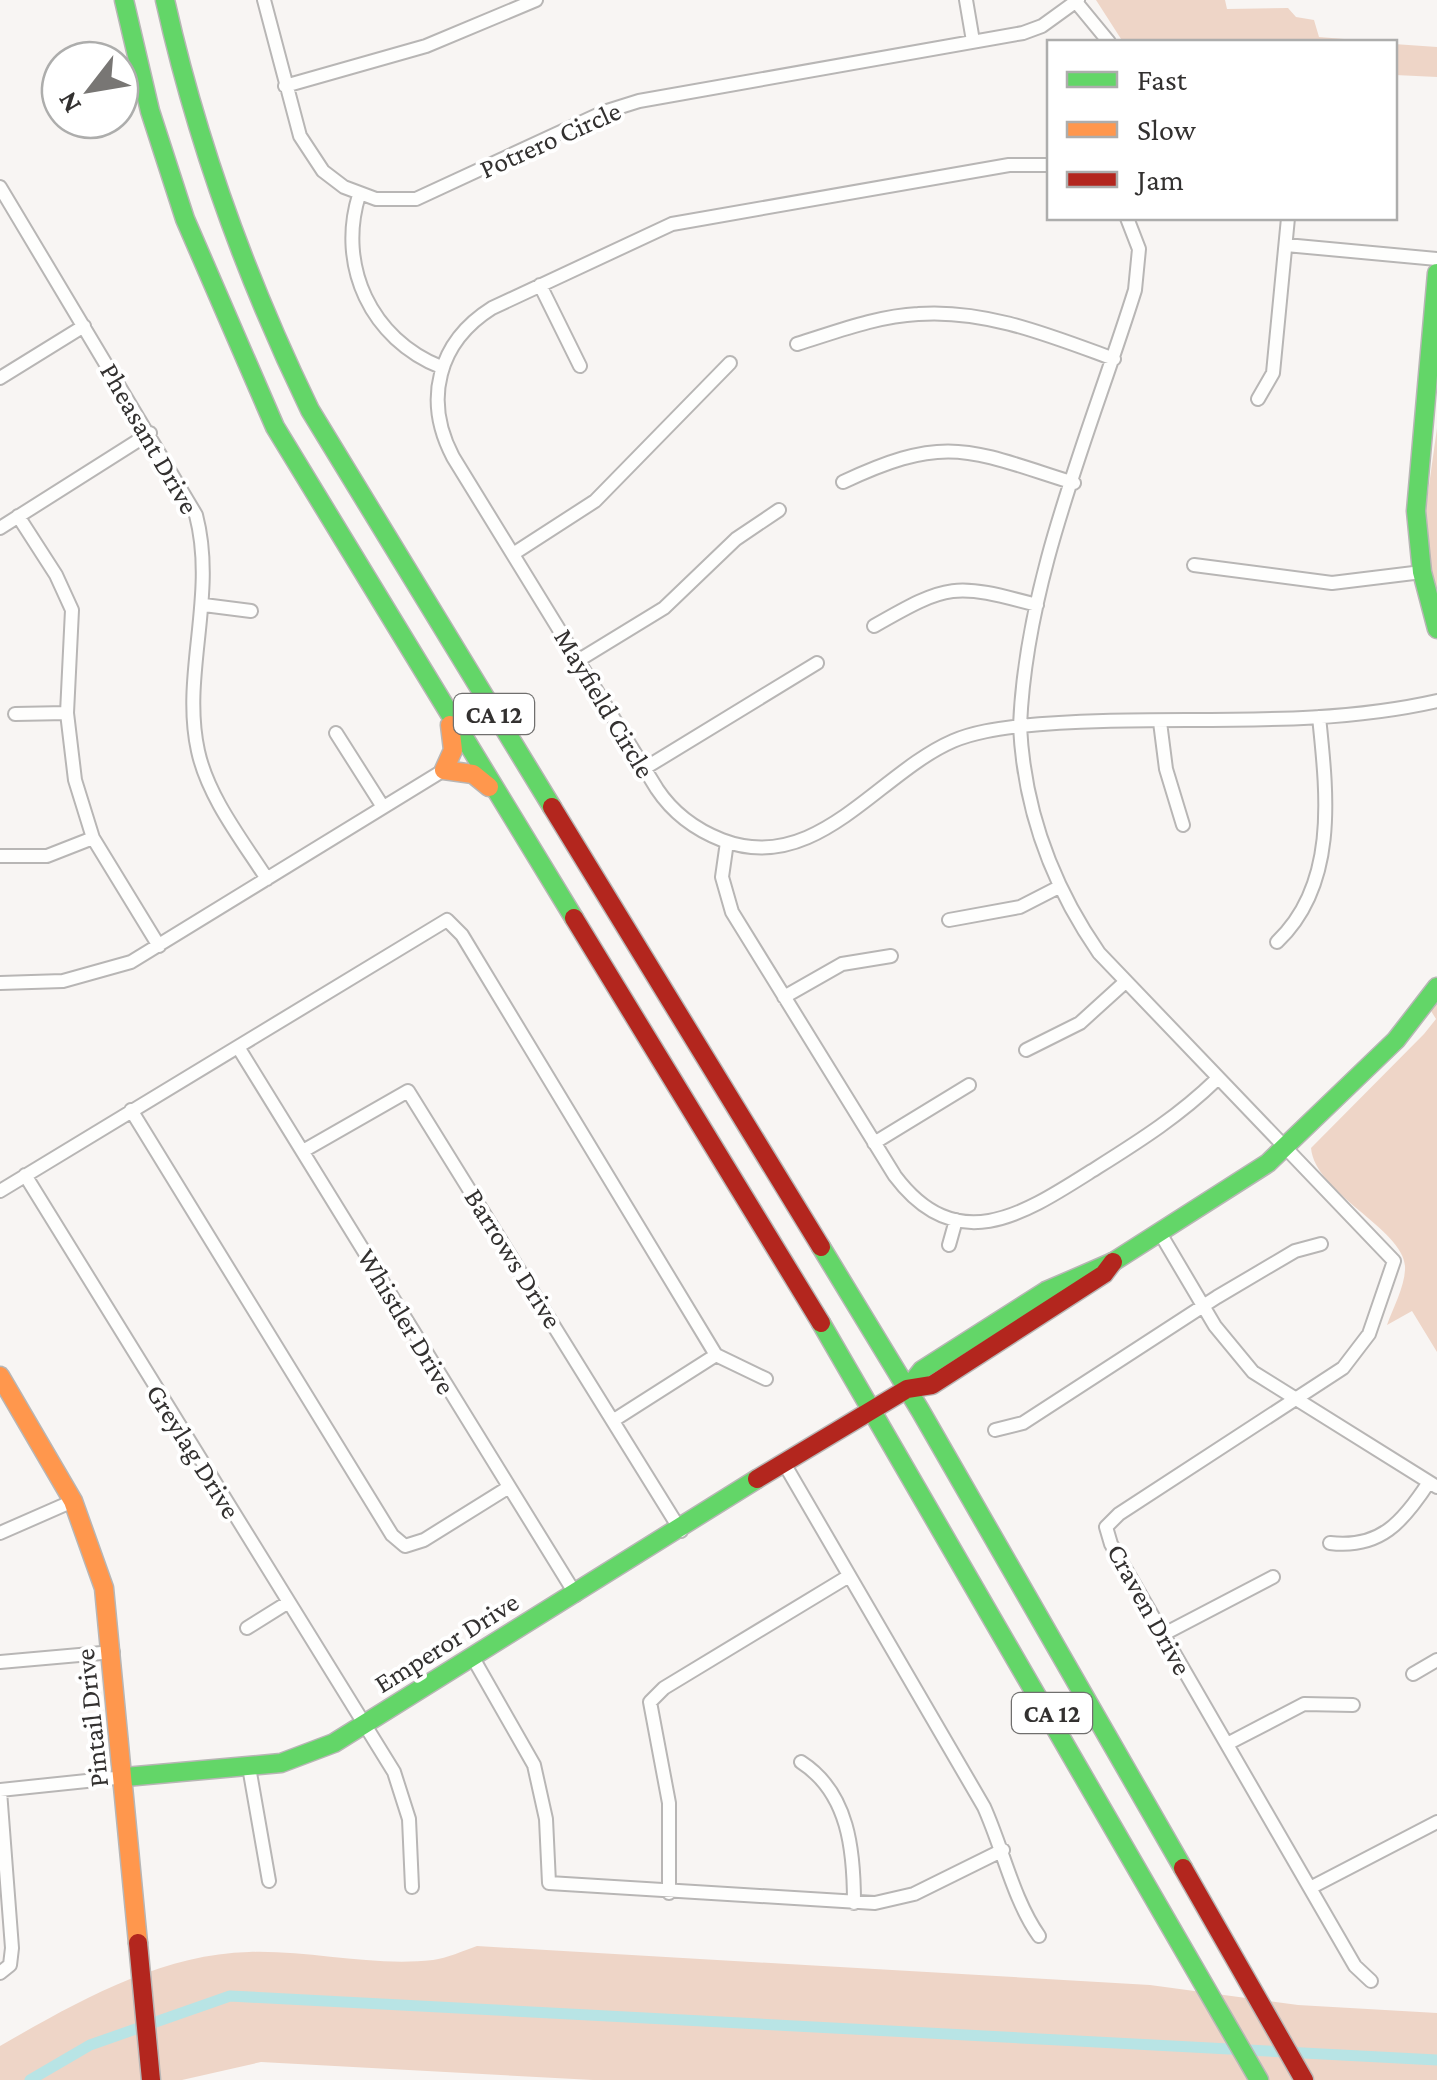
<svg xmlns="http://www.w3.org/2000/svg" width="1437" height="2080" font-family="'Crimson Pro',serif">
<style>
.green{fill:#eed5c7}
.lines{fill:none;stroke-linecap:round;stroke-linejoin:round}
.canal{stroke:#b8e4e5;stroke-width:11}
.street-casing{stroke:#b8b6b5;stroke-width:16}
.fast-casing{stroke:#b8b6b5;stroke-width:21}
.slow-casing{stroke:#b8b6b5;stroke-width:21}
.jam-casing{stroke:#b8b6b5;stroke-width:21}
.street{stroke:#fefefd;stroke-width:12}
.fast{stroke:#63d668;stroke-width:18}
.slow{stroke:#ff974d;stroke-width:18}
.jam{stroke:#b3261e;stroke-width:18}
.labels{text-anchor:middle;stroke-width:8;stroke-linejoin:round;paint-order:stroke}
.shield{fill:#fff;stroke:#706f6e;stroke-width:2.5}
.shield-label{font-size:25px;font-weight:bold;fill:#333130}
.street-label{font-size:28px;fill:#333130;stroke:#fff}
</style>
<rect width="100%" height="100%" fill="#f8f5f3"/>
<path class="green" d="M1096 0H1225L1227 9 1288 8 1296 17 1314 20 1319 37 1382 42H1123Z
M1394 44 1437 47V77L1395 75Z
M1437 428V602L1420 550Z
M1437 981V1352L1412 1311 1387 1325C1393 1308 1406 1284 1405 1266 1403 1229 1315 1193 1311 1148L1424 1034 1436 1019 1423 998Z
M477 1946 1150 1985 1298 2005 1437 2013V2080H593L261 2062 182 2080H0V2046C75 2003 160 1954 249 1952 309 1950 373 1967 433 1960 447 1958 463 1951 477 1946Z"/>
<g class="lines">
<path class="canal" d="M30 2080 90 2045 230 1996 1437 2060"/>
<g class="street-casing">
<path id="street" d="M264 0 300 136 323 171 344 187 376 199H416L604 112 639 101 1023 33 1042 26 1078 0
M966 0 973 41
M1076 2 1109 42
M285 86 426 46 536 0
M1050 165H1009L672 224 492 308C438 342 423 400 453 457L657 789C673 813 694 829 722 840 816 876 877 774 953 741 974 732 997 729 1020 726 1026 577 1091 431 1135 290L1139 249 1127 218
M0 187 196 515C217 595 181 675 198 751 208 797 242 840 267 879
M359 195C337 266 371 339 441 367
M1286 245 1437 259
M540 285 580 366
M797 344C836 332 877 316 918 314 986 309 1051 336 1114 359
M0 378 84 326
M1258 399 1273 373 1288 218
M843 482C947 433 969 450 1074 483
M18 516 56 575 72 610 67 713 75 780 93 838 159 946
M0 528 150 433
M513 554 595 501 730 363
M1194 565 1332 583 1422 572
M204 605 251 611
M874 626C949 583 954 583 1037 605
M579 660 664 608 736 539 779 510
M15 714 67 713
M1160 722 1166 769 1183 825
M336 733 383 807
M645 768 817 663
M727 842 722 877 732 912 895 1176C959 1261 1028 1211 1098 1167 1141 1140 1180 1115 1216 1080
M0 856H47L93 838
M949 920 1020 907 1059 887
M1277 942C1338 884 1327 794 1319 717
M0 983 63 981 131 962 444 770
M784 997 842 964 891 956
M238 1047 576 1595
M1026 1050 1080 1023 1123 984
M131 1110 392 1535 405 1546 424 1540 509 1487
M874 1143 969 1085
M303 1151 408 1091 681 1531
M25 1175 394 1772 409 1819 412 1887
M0 1191 447 920 462 935 716 1355 614 1420
M1160 1233 1215 1326 1253 1372 1437 1487
M949 1245 956 1220
M716 1355 766 1379
M995 1430 1023 1423 1217 1297 1295 1251 1321 1244
M785 1465 984 1807C1003 1849 1013 1899 1039 1936
M0 1533 73 1501
M1330 1543C1380 1549 1403 1522 1429 1482
M247 1628 287 1603
M1164 1634 1273 1577
M473 1658 534 1765 546 1819 549 1883 875 1903 914 1894 1003 1850
M0 1662 113 1652
M1413 1674 1437 1660
M1227 1744 1304 1704 1353 1705
M801 1762C849 1793 854 1851 854 1903
M249 1767 269 1881
M0 1790 125 1777
M0 1791 12 1948 10 1965 0 1973
M1310 1888 1437 1822
M669 1893V1803L650 1702 664 1688 849 1576
M1371 1981 1355 1966 1111 1544 1106 1527 1119 1514 1343 1368 1369 1334 1394 1261 1099 953C1052 885 1024 809 1020 726 1158 712 1300 732 1437 701"/>
</g>
<g class="fast-casing">
<path id="fast" d="M124 0 150 111 185 219 275 427 574 918
M165 0C197 143 246 278 310 410L552 807
M1437 273 1416 511 1422 572 1437 629
M821 1247 920 1410 1183 1868
M821 1323 1259 2080
M907 1389 922 1370 1046 1291 1113 1262 1268 1163 1396 1040 1437 987
M125 1777 281 1763 334 1743 757 1479"/>
</g>
<g class="slow-casing">
<path id="slow" d="M450 725 453 750 444 770 473 774 489 787
M0 1376 73 1501 104 1588 138 1943"/>
</g>
<g class="jam-casing">
<path id="jam" d="M552 807 821 1247
M574 918 821 1323
M757 1479 907 1389 932 1385 1104 1274 1113 1262
M1183 1868 1304 2080
M138 1943 151 2080"/>
</g>
<use href="#street" class="street"/>
<use href="#fast" class="fast"/>
<use href="#slow" class="slow"/>
<use href="#jam" class="jam"/>
</g>
<g class="labels">
<g class="shield">
<rect x="454" y="694" width="80" height="40" rx="8"/>
<rect x="1012" y="1693" width="80" height="40" rx="8"/>
</g>
<g class="shield-label">
<text x="494" y="723">CA 12</text>
<text x="1052" y="1722">CA 12</text>
</g>
<g class="street-label">
<text transform="translate(550 139) rotate(-24)" y="10">Potrero Circle</text>
<text transform="translate(150 438) rotate(60)" y="10">Pheasant Drive</text>
<text transform="translate(605 703) rotate(59)" y="10">Mayfield Circle</text>
<text transform="translate(514 1258) rotate(58)" y="10">Barrows Drive</text>
<text transform="translate(407 1321) rotate(59)" y="10">Whistler Drive</text>
<text transform="translate(194 1451) rotate(58)" y="10">Greylag Drive</text>
<text transform="translate(1150 1609) rotate(61)" y="10">Craven Drive</text>
<text transform="translate(446 1642) rotate(-32)" y="10">Emperor Drive</text>
<text transform="translate(91 1718) rotate(-96)" y="10">Pintail Drive</text>
</g>
</g>
<rect x="1047" y="40" width="350" height="180" fill="#ffffff" stroke="#adadac" stroke-width="2.5"/>
<rect x="1067" y="72" width="50" height="15" fill="#63d668" stroke="#adadac" stroke-width="2.5"/>
<text x="1137" y="90" font-size="30" fill="#333130">Fast</text>
<rect x="1067" y="122" width="50" height="15" fill="#ff974d" stroke="#adadac" stroke-width="2.5"/>
<text x="1137" y="140" font-size="30" fill="#333130">Slow</text>
<rect x="1067" y="172" width="50" height="15" fill="#b3261e" stroke="#adadac" stroke-width="2.5"/>
<text x="1137" y="190" font-size="30" fill="#333130">Jam</text>
<g transform="translate(90 90) rotate(239)"><circle r="48" fill="#ffffff" stroke="#adadac" stroke-width="2.5"/>
<path d="M0-8L18 38L0 25L-18 38Z" fill="#787674"/>
<text y="-15" font-size="28" font-weight="bold" text-anchor="middle" fill="#333130">N</text>
</g>
</svg>
